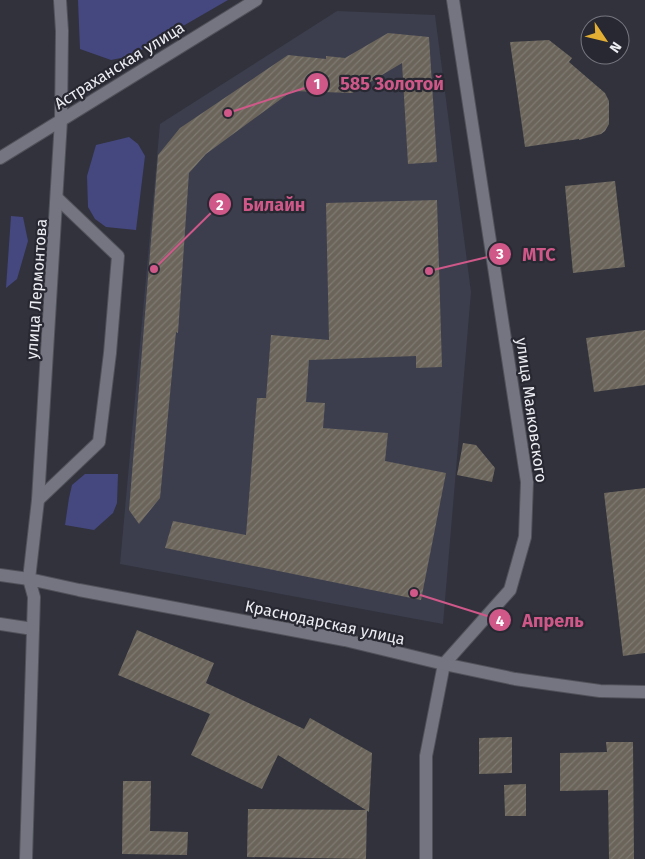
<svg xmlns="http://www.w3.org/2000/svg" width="645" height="859" font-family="'Fira Sans',sans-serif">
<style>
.built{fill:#3c3e4d}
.green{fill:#45477f}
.building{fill:url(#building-hatch)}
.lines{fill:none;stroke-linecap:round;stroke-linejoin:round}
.service-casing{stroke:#505159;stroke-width:14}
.minor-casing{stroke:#505159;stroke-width:14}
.tertiary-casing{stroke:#505159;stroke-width:14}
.service{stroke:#747580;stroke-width:12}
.minor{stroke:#747580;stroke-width:12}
.tertiary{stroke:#747580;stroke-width:12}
.labels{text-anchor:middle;stroke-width:4.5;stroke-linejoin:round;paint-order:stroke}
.street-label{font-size:16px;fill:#ecedf3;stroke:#272831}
.leader{fill:none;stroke:#cf5889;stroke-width:2}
.callout-dot{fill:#cf5889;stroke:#272831;stroke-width:2}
.mark-label{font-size:15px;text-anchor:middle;font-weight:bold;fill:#fff}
.callout-label{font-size:18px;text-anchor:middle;font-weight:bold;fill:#cf5889;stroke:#272831;stroke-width:4.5;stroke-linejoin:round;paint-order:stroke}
</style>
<defs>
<pattern id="building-hatch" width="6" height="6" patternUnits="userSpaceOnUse" patternTransform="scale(1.25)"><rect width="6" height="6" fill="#6a645a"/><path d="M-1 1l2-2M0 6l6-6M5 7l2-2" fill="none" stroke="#7f7a72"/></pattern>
</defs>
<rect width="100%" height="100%" fill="#31323c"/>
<path class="built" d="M337 11 435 15 471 292 443 624 120 564 160 124Z"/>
<path class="green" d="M78 0H228L131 56 111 60 80 49Z
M129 137 138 144 145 156 136 230 106 227 95 219 88 207 87 176 96 145Z
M11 216 23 217 28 241 17 279 6 288Z
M85 474H118L117 503 113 513 94 530 65 525 69 498 72 485Z"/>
<path class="building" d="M388 33 429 37 437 162 408 164 402 63 352 93 292 91 206 154 189 173 178 333 176 332 160 498 139 524 129 510 158 155 180 128 288 55 326 59V56L345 58Z
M549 40 572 58 569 62 605 93 609 101V124L605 131 601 134 579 140V139L525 147 510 42Z
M615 181 625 267 573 273 565 186Z
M437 200 442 367 416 368V356L309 360 306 402 325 403 323 428 388 433 385 461 446 473 421 600 165 548 173 521 246 535 257 398H266L271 335 329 340 326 203Z
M645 330V385L594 392 586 338Z
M463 443 476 445 495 468 492 482 457 475Z
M645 488V653L623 656 604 493Z
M137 630 214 663 206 683 304 729 310 718 372 753 369 812 278 755 262 789 191 755 210 714 118 675Z
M512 737V773L479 774V738Z
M606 742H633L634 859H609L608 790 560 791V753L607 752Z
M123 781H151L150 831 188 832 187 855 122 854Z
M526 784V816H505L504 785Z
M248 809 367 810 366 859 247 857Z"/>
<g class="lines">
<g class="service-casing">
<path id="service" d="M38 500 99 442 110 353 118 256 58 199
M0 624 33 629"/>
</g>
<g class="minor-casing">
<path id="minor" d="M60 0 62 31 61 120
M0 575 29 579
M426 859V756L444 664 510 590 525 537 527 482 453 0"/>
</g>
<g class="tertiary-casing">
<path id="tertiary" d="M0 158 256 0
M29 579 79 590 345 640 444 664 515 679 600 691 645 692
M26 859 34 597 29 579 38 500 61 120"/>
</g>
<use href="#service" class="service"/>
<use href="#minor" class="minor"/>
<use href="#tertiary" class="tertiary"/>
</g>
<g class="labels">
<g class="street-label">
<text transform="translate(119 65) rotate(-32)" y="6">Астраханская улица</text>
<text transform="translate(36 289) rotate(-86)" y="6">улица Лермонтова</text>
<text transform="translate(532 410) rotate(82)" y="6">улица Маяковского</text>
<text transform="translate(325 622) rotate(12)" y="6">Краснодарская улица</text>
</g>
</g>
<path class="leader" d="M228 113L317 84M154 269L220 204M429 271L500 254M414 593L500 620"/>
<g class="callout-dot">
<circle cx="228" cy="113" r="5"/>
<circle cx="154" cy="269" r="5"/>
<circle cx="429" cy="271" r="5"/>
<circle cx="414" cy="593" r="5"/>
<circle cx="317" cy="84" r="12"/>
<circle cx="220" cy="204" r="12"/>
<circle cx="500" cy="254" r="12"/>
<circle cx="500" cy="620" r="12"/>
</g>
<g class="mark-label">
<text x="317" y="89">1</text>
<text x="220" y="210">2</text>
<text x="500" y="259">3</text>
<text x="500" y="626">4</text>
</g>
<g class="callout-label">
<text x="392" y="90">585 Золотой</text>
<text x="274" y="211">Билайн</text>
<text x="539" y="261">МТС</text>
<text x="553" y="627">Апрель</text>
</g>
<g transform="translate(605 40) rotate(125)"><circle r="24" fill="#272831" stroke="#76777f"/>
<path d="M0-4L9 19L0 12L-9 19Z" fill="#e2af34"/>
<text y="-8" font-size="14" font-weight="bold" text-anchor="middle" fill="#ecedf3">N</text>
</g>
</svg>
